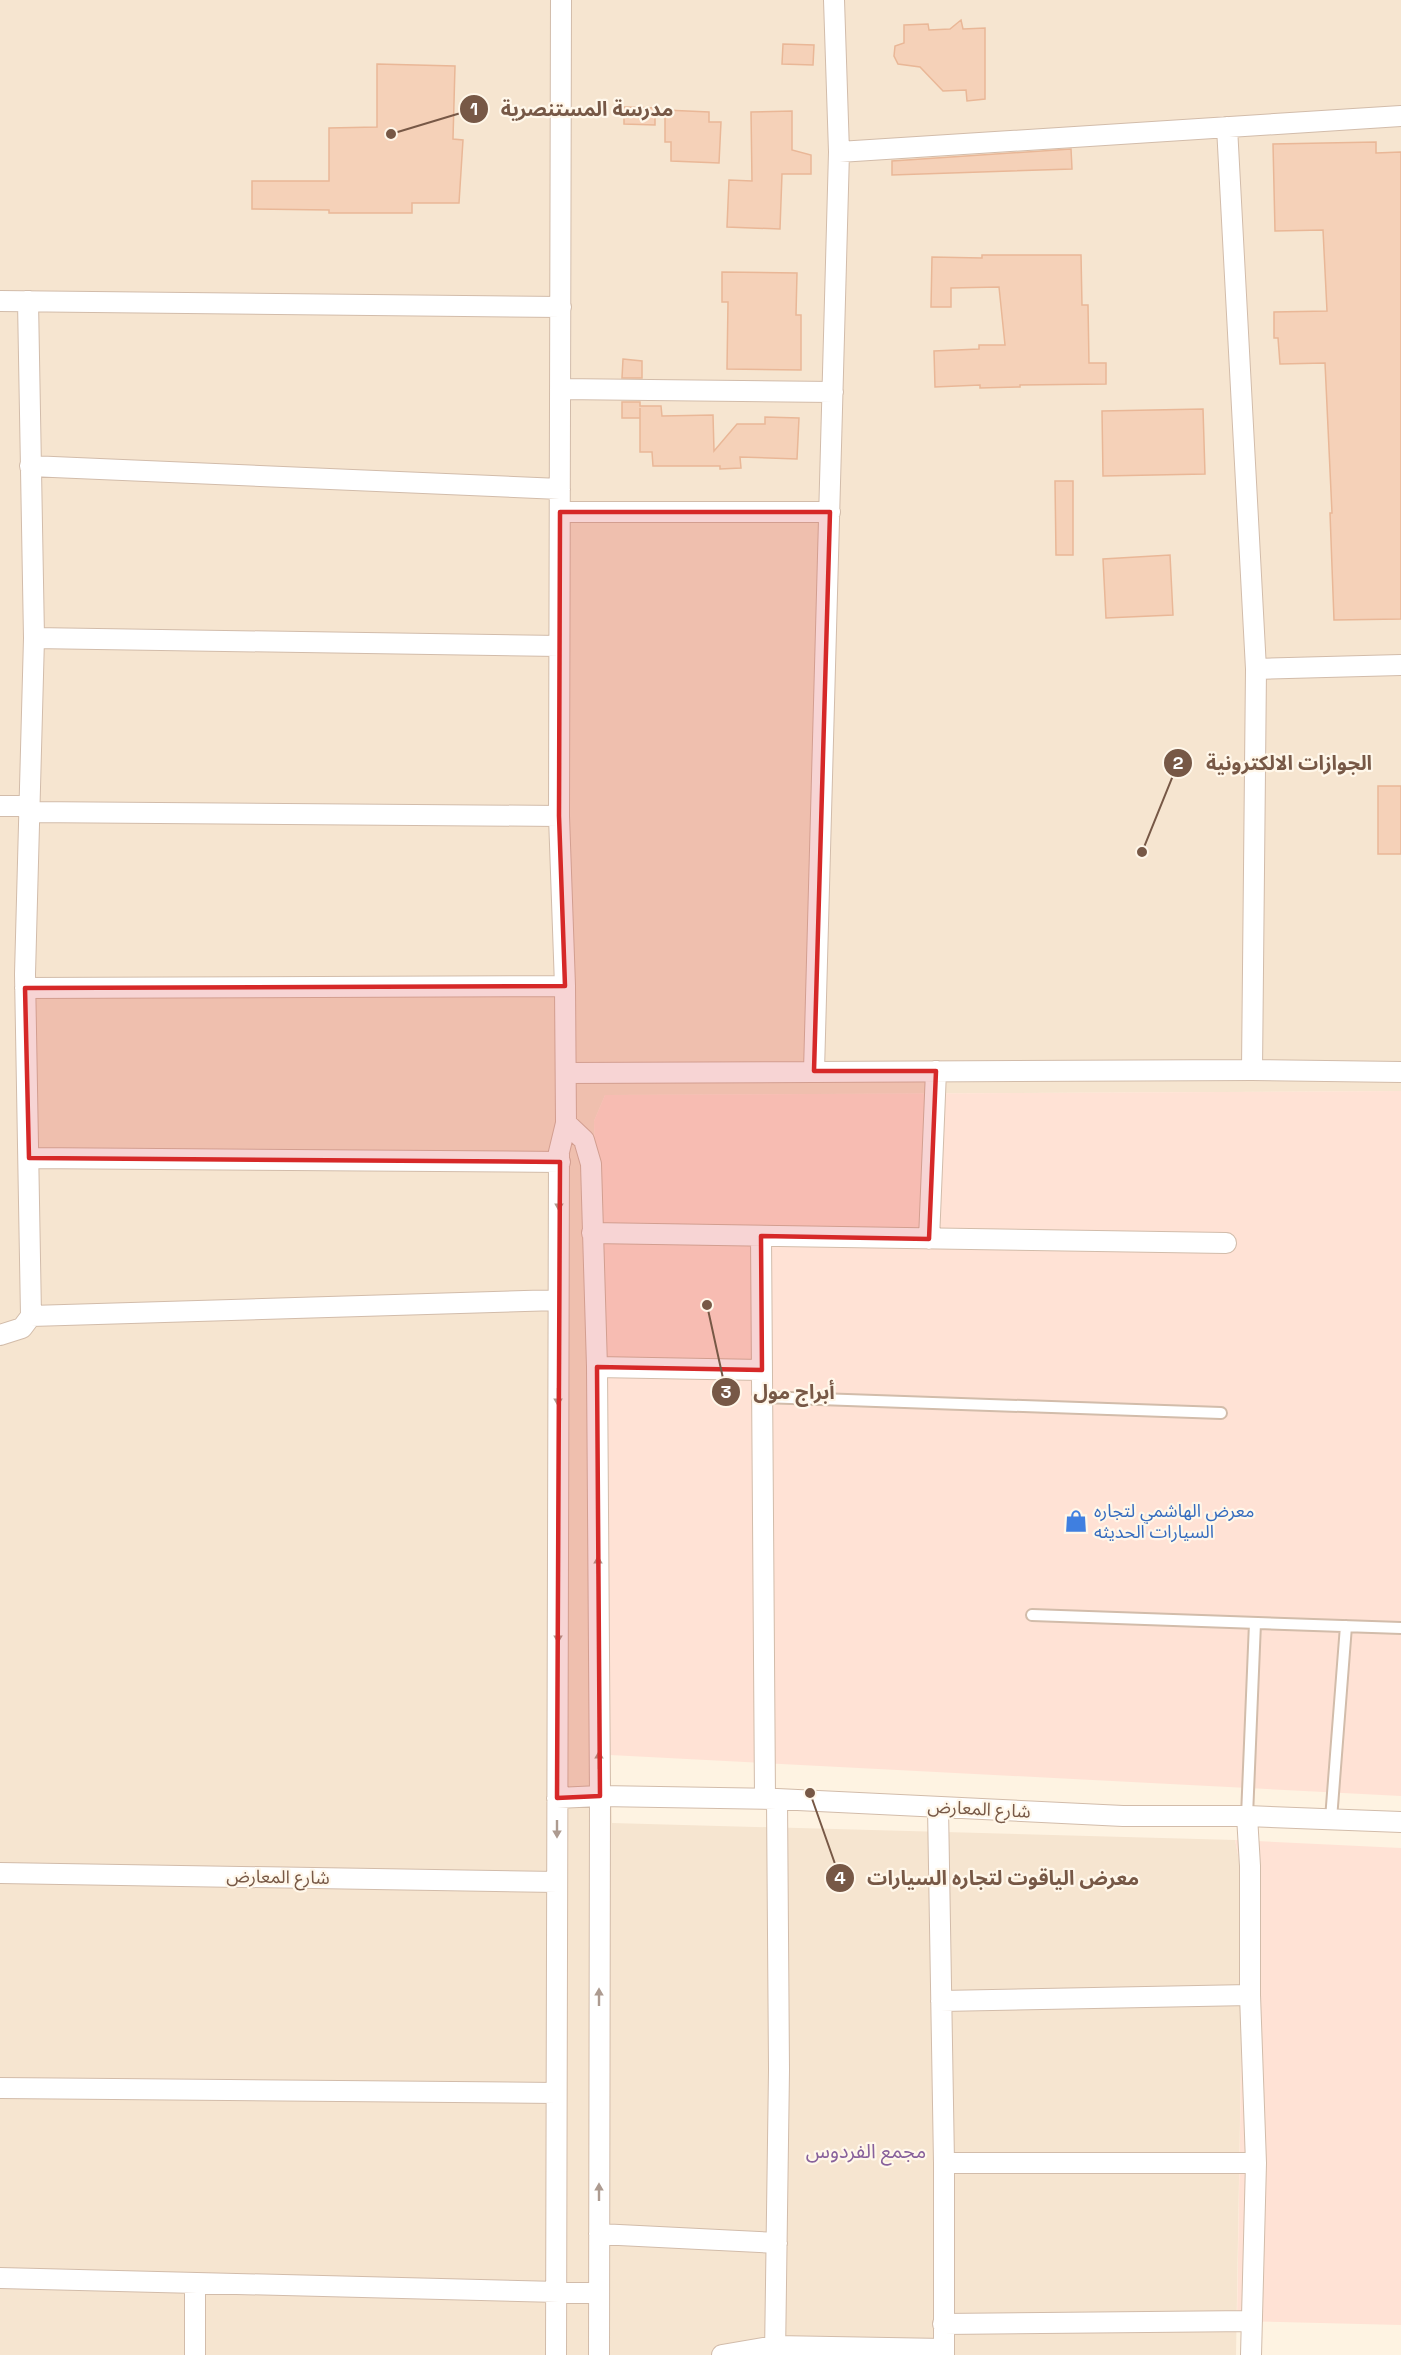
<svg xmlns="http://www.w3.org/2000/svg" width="1401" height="2355" font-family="'Space Grotesk','Noto Sans Arabic',sans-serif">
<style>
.residential{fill:#f6e5d0}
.commercial{fill:#ffe2d5}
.building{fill:#f5d1b8;stroke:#e9b797;stroke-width:1.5}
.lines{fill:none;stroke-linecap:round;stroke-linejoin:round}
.service-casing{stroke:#d2bcaa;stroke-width:14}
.minor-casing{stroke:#d2bcaa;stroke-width:22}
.service{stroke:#fff;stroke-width:10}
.minor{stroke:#fff;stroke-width:20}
.oneway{fill:#ad9b90}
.marked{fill:#d62828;fill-opacity:0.2;stroke:#d62828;stroke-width:4.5;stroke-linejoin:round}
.labels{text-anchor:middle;stroke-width:4.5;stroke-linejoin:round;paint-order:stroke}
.shop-label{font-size:18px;fill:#366cbe;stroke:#fff7ea;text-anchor:start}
.street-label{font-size:18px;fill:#775846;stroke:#fff7ea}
.neighbourhood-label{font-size:20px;fill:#88619b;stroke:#fff7ea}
.leader{fill:none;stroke:#775846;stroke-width:2}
.callout-dot{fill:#775846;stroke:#fff7ea;stroke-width:2}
.mark-label{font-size:18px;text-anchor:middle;font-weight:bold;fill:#fff}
.callout-label{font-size:20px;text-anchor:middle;font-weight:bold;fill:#775846;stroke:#fff7ea;stroke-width:4.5;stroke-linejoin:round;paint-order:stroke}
</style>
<rect width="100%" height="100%" fill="#fef3e2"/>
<path class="residential" d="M0 0H1401V1091L605 1095 594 1121 612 1823 1235 1840 1244 1885 1236 2355H0Z"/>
<path class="commercial" d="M1401 1091V1796L610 1755 594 1121 605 1095Z
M1235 1840 1401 1848V2325L1237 2321 1244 1885Z"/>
<path class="building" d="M961 20 963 29 985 28V99L967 101 966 90 943 91 920 67 898 64 894 56 895 46 904 43V25L928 24 929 30 950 29Z
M783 44 814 45 813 65 782 64Z
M377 64 455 66 453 139 463 140 459 203H412V213H329V210L252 209V181H329V128L377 127Z
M624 107 655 108V125L624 124Z
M665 110 709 112V122H721L719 163 671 161V142H665Z
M792 111V150L811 155V174H782L780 229 727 227 729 180 752 181 751 112Z
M1376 142V153L1401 152V619L1334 620 1330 513H1332L1325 363 1280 364 1278 338H1274V312L1327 311 1323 230 1275 231 1273 144Z
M1071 149 1072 169 892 175V161Z
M982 255H1081L1082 305H1088L1089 363H1106V384L1020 385V387L980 388V385L935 387 934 351 979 349V345H1005L999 287 951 288V307H931L932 257 982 258Z
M722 272 797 273 796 315H801V370L727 369 728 302H722Z
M623 359 642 361V378H622Z
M622 402H640V406H661L662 416 713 415 714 451 737 424H765V417L799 418 797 459 740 457 741 468 720 469V466H653L652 452H640V408V418H622Z
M1203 409 1205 474 1103 476 1102 411Z
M1055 481H1073V555H1056Z
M1170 555 1173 615 1106 618 1103 559Z
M1378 786H1401V854H1378Z"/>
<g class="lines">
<g class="service-casing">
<path id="service" d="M762 1397 1221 1413
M1032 1615 1401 1628
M1247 1816 1255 1623
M1331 1819 1346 1626"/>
</g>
<g class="minor-casing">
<path id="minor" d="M834 0 839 152
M1227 127 1256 669 1401 665
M0 301 561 307
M28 301 34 638 559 646
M560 389 833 392
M30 466 560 489
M560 512H830
M0 806H28
M28 812 559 816
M25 988 565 986
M1252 1070 1256 669
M814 1071 839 152 1401 116
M566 1073 1252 1070 1401 1072
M566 1123 584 1140 591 1164 597 1367 600 1796 599 2355
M29 1158 560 1162
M592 1233 1226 1243
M761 1236 765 1798
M929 1239 936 1071
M31 1316 25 974 34 638
M0 1335 22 1328 31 1316 558 1300
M597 1367 762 1370
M557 1798 600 1796 777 1799 1123 1816H1247L1401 1822
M938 1807 944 2163V2355
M1247 1816 1250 1866V1995L1256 2163 1251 2355
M0 1873 557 1882
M941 2001 1250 1995
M0 2088 556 2093
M944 2163H1256
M599 2234 777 2243
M0 2278 599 2293
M195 2283V2355
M943 2324 1252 2321
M556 2355 559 1152 566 1123 565 986 559 816 561 0
M722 2355 775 2346 944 2349
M775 2355 779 2070 777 1799"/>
</g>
<use href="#service" class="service"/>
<use href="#minor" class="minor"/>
</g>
<defs><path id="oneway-solid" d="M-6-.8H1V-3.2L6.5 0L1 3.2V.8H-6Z" transform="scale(1.5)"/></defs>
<g class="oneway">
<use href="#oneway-solid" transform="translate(559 1202) rotate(91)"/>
<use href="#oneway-solid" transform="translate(558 1397) rotate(90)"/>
<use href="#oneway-solid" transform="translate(598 1565) rotate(-90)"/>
<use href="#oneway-solid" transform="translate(558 1634) rotate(90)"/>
<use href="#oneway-solid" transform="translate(599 1760) rotate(-90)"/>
<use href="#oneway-solid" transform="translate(557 1829) rotate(90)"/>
<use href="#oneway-solid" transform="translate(599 1997) rotate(-90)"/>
<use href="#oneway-solid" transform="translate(599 2192) rotate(-90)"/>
</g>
<path class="marked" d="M560 512H830L814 1071H936L929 1239 761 1236 762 1370 597 1367 600 1796 557 1798 560 1162 29 1158 25 988 565 986 559 816Z"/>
<defs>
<g id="shop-bare" transform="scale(1.8)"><path d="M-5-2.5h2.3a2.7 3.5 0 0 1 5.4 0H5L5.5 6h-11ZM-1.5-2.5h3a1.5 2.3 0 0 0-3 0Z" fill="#3f7fe0" stroke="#fff7ea" stroke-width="2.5" paint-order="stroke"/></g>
</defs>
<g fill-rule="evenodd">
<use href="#shop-bare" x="1076" y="1521"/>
</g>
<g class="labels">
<g class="shop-label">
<text x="1094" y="1517">معرض الهاشمي لتجاره<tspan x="1094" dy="21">السيارات الحديثه</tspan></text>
</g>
<g class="street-label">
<text transform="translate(979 1809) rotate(3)" y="6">شارع المعارض</text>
<text transform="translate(278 1877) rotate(1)" y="6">شارع المعارض</text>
</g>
<g class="neighbourhood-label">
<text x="866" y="2158">مجمع الفردوس</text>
</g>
</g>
<path class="leader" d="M391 134L474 109M1142 852L1178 763M707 1305L726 1392M810 1793L840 1878"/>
<g class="callout-dot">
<circle cx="391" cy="134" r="6"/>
<circle cx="1142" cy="852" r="6"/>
<circle cx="707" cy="1305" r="6"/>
<circle cx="810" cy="1793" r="6"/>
<circle cx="474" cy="109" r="15"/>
<circle cx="1178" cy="763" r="15"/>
<circle cx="726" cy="1392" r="15"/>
<circle cx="840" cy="1878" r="15"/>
</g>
<g class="mark-label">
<text x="474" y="115">1</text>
<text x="1178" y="769">2</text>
<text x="726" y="1398">3</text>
<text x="840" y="1884">4</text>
</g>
<g class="callout-label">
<text x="587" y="116">مدرسة المستنصرية</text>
<text x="1289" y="770">الجوازات الالكترونية</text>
<text x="794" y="1399">أبراج مول</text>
<text x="1003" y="1885">معرض الياقوت لتجاره السيارات</text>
</g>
</svg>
